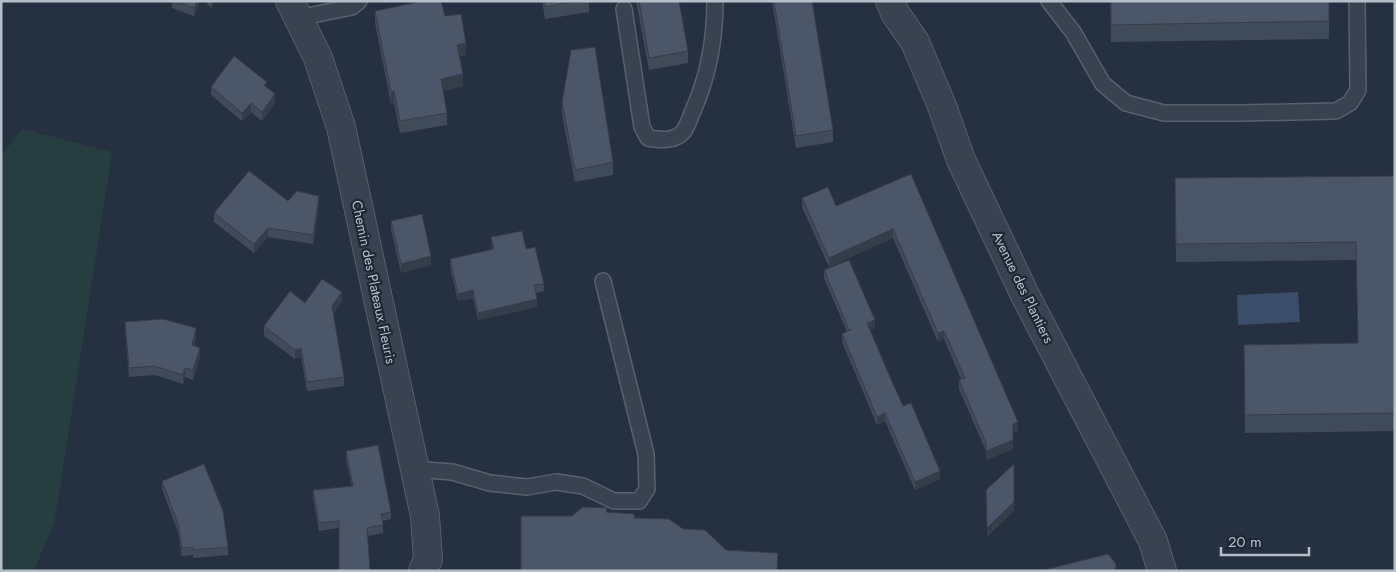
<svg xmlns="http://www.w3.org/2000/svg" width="1396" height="572" font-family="Jost,sans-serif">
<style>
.green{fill:#273e41}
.water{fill:#3b4d69}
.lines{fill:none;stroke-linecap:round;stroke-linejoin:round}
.service-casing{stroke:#57606d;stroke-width:18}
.minor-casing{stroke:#57606d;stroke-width:30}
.service{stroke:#394250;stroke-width:15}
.minor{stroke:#394250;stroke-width:28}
.wall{fill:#404b5a}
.shaded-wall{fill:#343d4a}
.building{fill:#4b5769;stroke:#343d4a}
.labels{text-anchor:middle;stroke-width:4.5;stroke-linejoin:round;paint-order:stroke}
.street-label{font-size:14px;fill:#b6beca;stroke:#1e2735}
</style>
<rect width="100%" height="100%" fill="#253040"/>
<path class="green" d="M23 129 112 152 55 520 34 571H1V155Z"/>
<path class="water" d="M1298 292 1300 322 1238 325 1237 295Z"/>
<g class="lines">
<g class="service-casing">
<path id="service" d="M1049 1 1073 32 1103 84 1126 103 1164 113H1241L1336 111 1350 103 1358 90 1357 1
M624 9 642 127 648 138C660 140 675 142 684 131 687 126 690 119 692 113 708 78 715 40 715 1
M298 18 352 7 359 1
M414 469 452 472 490 483 527 487 556 482 583 486 614 501H639L647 489 646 454 603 281"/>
</g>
<g class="minor-casing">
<path id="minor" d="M290 1 318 58 341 127 425 516 428 559 423 571
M890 1 895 13 915 42 942 106 961 160 1025 295 1153 541 1162 571"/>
</g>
<use href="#service" class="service"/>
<use href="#minor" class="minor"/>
</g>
<path class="wall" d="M168 1H200L194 16 172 8V3Z
M205 1H214L211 8Z
M542 1H589V12L545 19Z
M636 1H679L688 51V63L649 70Z
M772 1H812L833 130V142L796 148Z
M1110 1H1329V39L1111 42Z
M375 11 445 16 466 55 459 56 463 86 443 91 447 113V125L400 133 394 103 391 104 375 23Z
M211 87 267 88 275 103 262 121 251 112 242 121 211 95Z
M562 102 613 162V175L575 182 562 115Z
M911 174 1018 431 1013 433V449L986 460V451L959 389V380L961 379 944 339 938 342 893 238 829 267 802 207V198L836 206Z
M1395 176V431L1245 433 1244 345 1358 343 1356 260 1176 262 1175 178Z
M288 201 319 205 313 244 268 237 254 253 214 222V213Z
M391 221 431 265 401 273 391 230Z
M491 237 526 249 544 284V291L536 293 537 307 478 320 473 298 458 301 450 267V259L492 249Z
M824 270 875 328 870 330 903 406 940 479 915 490 885 421 877 425 842 342V334L847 332 824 278Z
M342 301 333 314 344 377V386L307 391 301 357 295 359 264 336V326L305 303Z
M125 322 196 337 194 346 200 357 193 380 185 377 183 384 155 375 129 377 125 331Z
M346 451 391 512V519L383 521V533L368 536 339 528 319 531 313 498V490L352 487 346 459Z
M162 481 228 547V555L193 558V555L182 556 178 532 162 489Z"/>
<path class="shaded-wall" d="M197 1H200L194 16V8Z
M211 1H214L211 8Z
M466 43V55L457 57V45Z
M463 74V86L441 91V79Z
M394 91V103L391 104V92Z
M275 94V103L262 121V112Z
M251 103V112L242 121V113Z
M319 196V205L313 244V235Z
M268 228V237L254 253V244Z
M893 229V238L829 267V258Z
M431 256V265L401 273V264Z
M473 290V298L458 301V294Z
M342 292V301L332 315V306Z
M537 299V307L478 320V313Z
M875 320V328L867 331V323Z
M196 328V337L192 354V345Z
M944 331V339L938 342V333Z
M200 348V357L193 380V370Z
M301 348V357L295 359V350Z
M185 368V377L183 384V375Z
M885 413V421L877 425V417Z
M1018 422V431L1013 433V424Z
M1013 440V449L986 460V451Z
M940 471V479L915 490V482Z
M1014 502V511L987 537V528Z"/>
<path class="building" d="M176 1H197L194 8Z
M423 1H441L445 16 461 14 466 43 457 45 463 74 441 79 447 113 400 121 394 91 391 92 375 11Z
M545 1H577L545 7Z
M639 1H679L688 51 649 58Z
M774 1H812L833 130 796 136Z
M1111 1H1329V21L1111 25Z
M595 47 613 162 575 170 562 102 571 50Z
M234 56 267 82 264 85 275 94 262 112 251 103 242 113 211 87Z
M249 171 288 201 297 191 319 196 313 235 268 228 254 244 214 213Z
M911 174 1018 422 1013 424V440L986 451V443L959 380 965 378 944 331 938 333 893 229 829 258 802 198 828 187 836 206Z
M1395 176V413L1245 415 1244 345 1358 343 1356 242 1176 244 1175 178Z
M422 214 431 256 401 264 391 221Z
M522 231 526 249 535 247 544 284 534 285 537 299 478 313 473 290 458 294 450 259 494 249 491 237Z
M849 260 875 320 867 323 889 375 903 406 911 403 940 471 915 482 885 413 877 417 842 334 852 329 849 330 824 270Z
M322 279 342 292 332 306 344 377 307 382 301 348 295 350 264 326 290 291 305 303Z
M163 319 196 328 192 345 200 348 193 370 185 368 183 375 155 366 129 368 125 322Z
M378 445 391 512 381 514 383 525 367 528 370 571H339V521L319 523 313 490 353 486 346 451Z
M204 464 223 511 228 547 193 550V547L182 548 178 524 162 481Z
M1014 464V502L987 528 986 490Z
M583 507 607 508 606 512 634 514V518L669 519 683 529 705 530 726 550 778 553 777 571H521V516H572Z
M1108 554 1116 564 1115 571H1040Z"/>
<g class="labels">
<g class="street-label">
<text transform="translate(374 282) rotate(78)" y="5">Chemin des Plateaux Fleuris</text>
<text transform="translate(1023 287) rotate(64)" y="5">Avenue des Plantiers</text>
</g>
</g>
<rect width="1396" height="572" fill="none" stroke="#b6beca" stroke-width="5"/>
<path d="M1221 547v8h88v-8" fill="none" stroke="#b6beca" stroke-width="2.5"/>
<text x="1228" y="547" font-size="15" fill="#b6beca" stroke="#1e2735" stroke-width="4" paint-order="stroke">20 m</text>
</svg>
